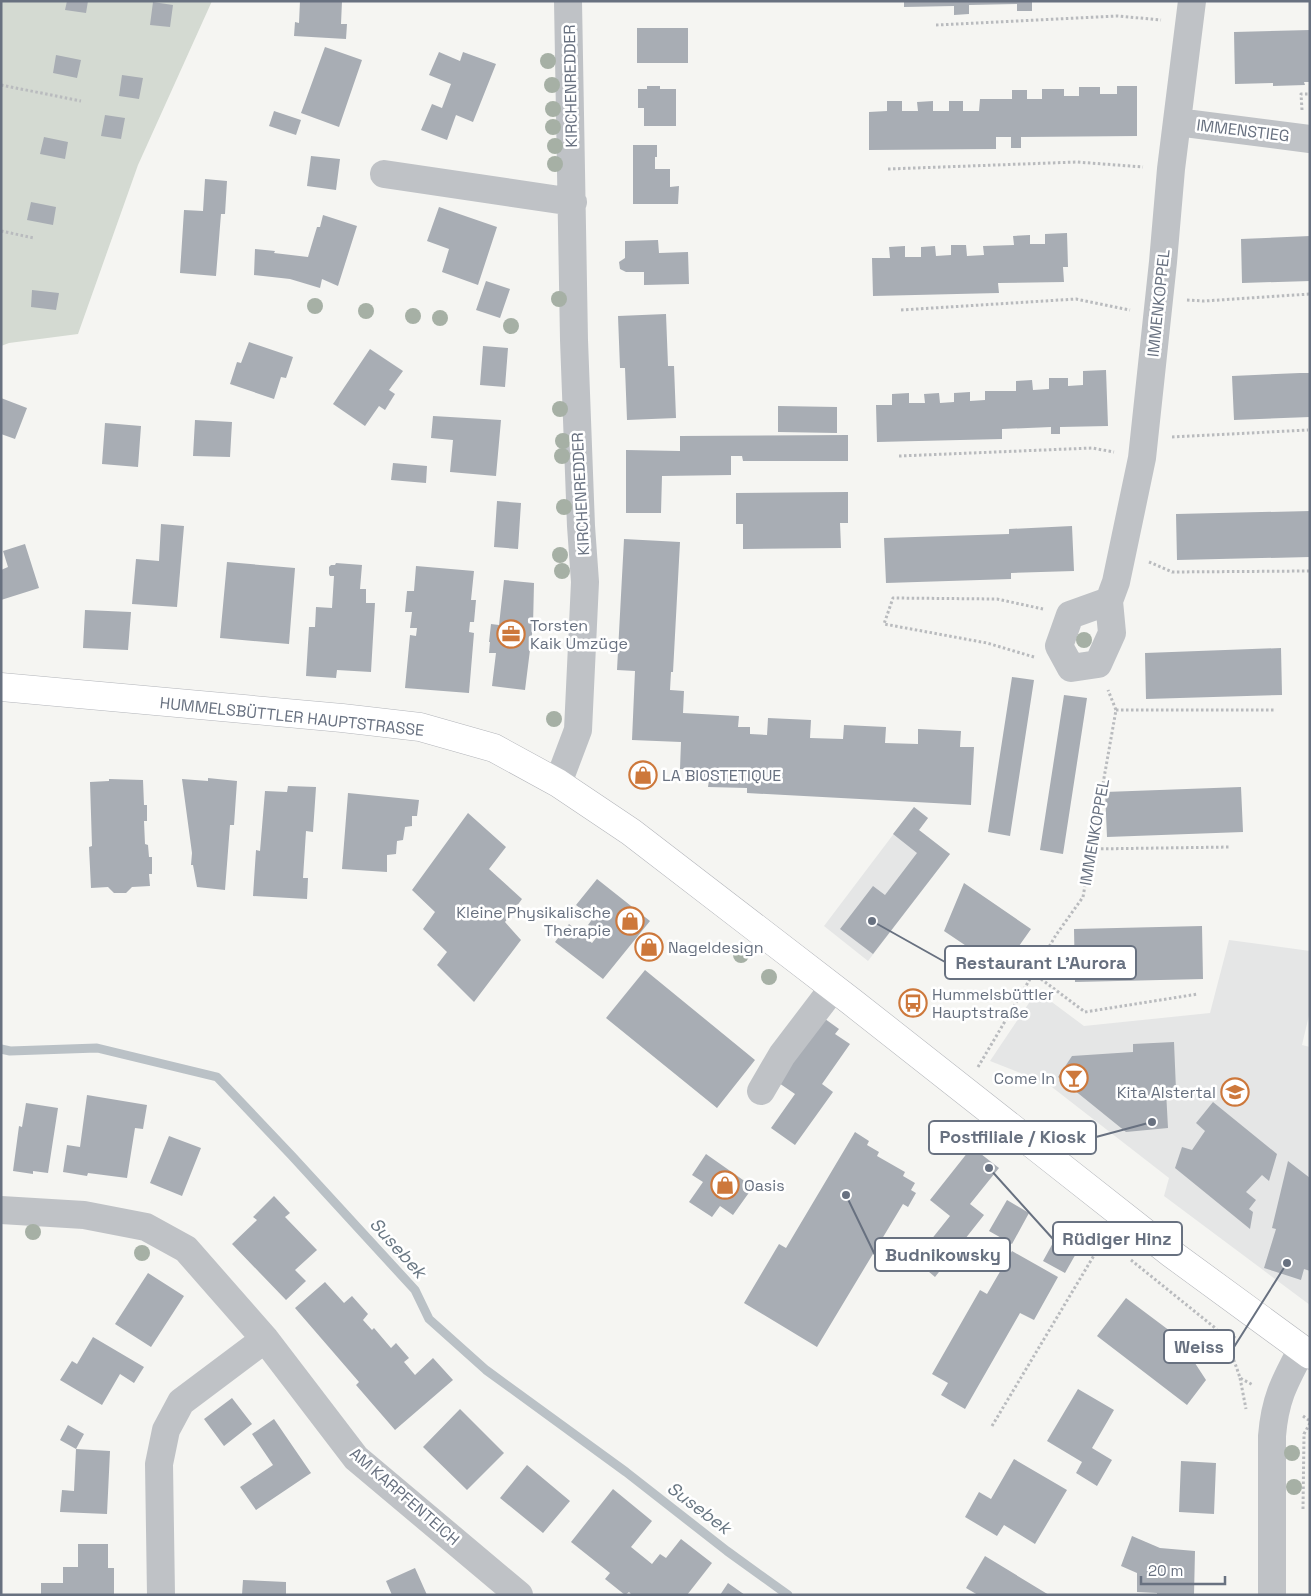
<svg xmlns="http://www.w3.org/2000/svg" width="1311" height="1596" font-family="'Space Grotesk',sans-serif">
<style>
.built{fill:#e5e6e6}
.green{fill:#d4dad2}
.lines{fill:none;stroke-linecap:round;stroke-linejoin:round}
.stream{stroke:#bac1c6;stroke-width:9}
.building{fill:#a8adb4}
.major-casing{stroke:#b3b5ba;stroke-width:29}
.path{stroke:#b9bbbe;stroke-width:3;stroke-dasharray:2.5 2.5;stroke-linecap:butt}
.minor{stroke:#bfc2c6;stroke-width:28}
.major{stroke:#fff;stroke-width:28}
.tree{fill:#a6b0a5}
.labels{text-anchor:middle;stroke-width:5;stroke-linejoin:round;paint-order:stroke}
.street-label{font-size:16px;fill:#687180;stroke:#fff}
.poi-label{font-size:16px;fill:#687180;stroke:#fff;text-anchor:start}
.water-label{font-size:18px;font-style:italic;fill:#697783;stroke:#fff}
.leader{fill:none;stroke:#687180;stroke-width:2}
.callout-dot{fill:#687180;stroke:#fff;stroke-width:2}
.callout{fill:#fff;stroke:#687180;stroke-width:2}
.callout-label{font-size:18px;text-anchor:middle;font-weight:bold;fill:#687180}
</style>
<rect width="100%" height="100%" fill="#f5f5f2"/>
<path class="built" d="M914 807 928 818 919 830 950 854 868 961 824 926Z
M1229 940 1310 951V1011L1302 1045 1310 1047V1305L1164 1196 1169 1178 1048 1084 990 1061 1037 991 1084 1026 1210 1013Z"/>
<path class="green" d="M1 1H212L138 165 78 334 9 343 1 346Z"/>
<g class="lines">
<path class="stream" d="M1 1049 10 1051 97 1048 217 1077 292 1156 415 1290 429 1319 486 1370 626 1472 727 1551 788 1595"/>
</g>
<path class="building" d="M67 1H88L86 13 65 10Z
M300 1H342L341 24H347L346 39 294 36 295 22 299 23Z
M904 1H1032V11H1017V4L969 5V14L954 15V6L904 7Z
M153 2 173 5 170 27 150 25Z
M637 28H688V63H637Z
M1310 30V82H1304L1305 85 1273 86V83L1235 84 1234 32Z
M325 47 362 60 339 127 301 113Z
M439 52 460 61 463 52 496 64 473 122 456 115 447 140 421 130 432 104 442 108 451 84 429 75Z
M56 55 81 60 77 78 53 73Z
M122 75 143 78 139 99 119 96Z
M647 86H660V89H676V126H644V108H638V89H647Z
M1117 86H1137V136L1021 137V148H1011V137H996V149L869 150V112L887 111V101H902V111H918L917 102 933 101V111H949V101H963V111H979L980 99H1012V90H1027V99H1042V89H1064V96H1079V87H1100V94H1117Z
M274 111 301 120 296 135 269 126Z
M105 115 125 118 121 139 101 136Z
M44 137 68 142 65 159 40 154Z
M633 145H657V157H655V169H670V187L679 186 678 204H633Z
M311 156 340 159 336 190 307 186Z
M205 179 227 181 225 214H221L216 276 180 273 184 210 203 211Z
M31 202 56 207 53 225 27 220Z
M439 207 497 227 478 285 442 272 449 249 427 241Z
M323 215 357 226 338 286 322 279 320 288 290 279 254 275 255 249 275 251 274 253 308 257 317 227H320Z
M1067 233 1068 267H1063L1064 282 998 283 999 293 873 296 872 258H890L889 247 905 246V257H921V247L935 246 936 256 951 255V245H966L967 256 984 255 983 246 1014 245 1013 236 1030 235V244H1045V234Z
M1310 236V281L1242 283 1241 239Z
M658 240 659 253 688 252 689 284 644 285V272H626L620 269 619 262 625 258V241Z
M486 281 510 289 500 318 476 310Z
M32 290 59 293 56 310 31 307Z
M666 314 668 366H674L676 418 627 420 625 368H620L618 316Z
M249 342 293 357 286 378 281 377 274 399 230 384 237 362 241 363Z
M483 346 508 348 505 387 480 385Z
M370 349 403 371 389 390 395 394 385 410 379 406 365 426 333 404Z
M1106 370 1108 426 1060 427V434H1051V427L1002 429V439L877 442 876 405H892V394L909 393V403H925L924 394 939 393 940 403 954 402V393L970 392V401L985 400V391H1016V381L1032 380 1033 390 1049 389V378H1068V386L1083 385V371Z
M1300 373H1310V417L1234 420 1232 376Z
M1 398 27 408 15 439 1 434Z
M778 406 837 407V433L778 432Z
M433 416 501 420 496 476 450 472 453 440 431 438Z
M195 420 232 422 230 457 193 456Z
M105 423 141 426 138 467 102 464Z
M848 435V461H743L742 456H731V475L662 476 661 513H626V450L680 451V436Z
M393 463 427 466 426 483 391 480Z
M848 492V523H840L841 548 743 549V524H736V493Z
M497 501 521 503 518 549 494 547Z
M1310 511V557L1177 560 1176 514Z
M161 524 184 526 177 607 132 604 136 559 159 561Z
M1072 526 1074 571 1011 573V579L886 583 884 538 1009 534V529Z
M624 539 680 542 673 672H671L670 690 684 691 683 713 739 716 738 727H750V734L767 735 768 718 811 720 810 738 843 739 844 725 886 727 885 743 918 744V729L961 731 960 747H974L971 805 747 793V788L708 787 709 780 689 779V769H680L681 742 632 740 635 671 617 670Z
M25 544 39 588 1 600V570L8 567 3 551Z
M227 562 295 568 289 644 220 638Z
M336 563 362 565 360 589H366V603H375L371 672 337 670 336 678 306 676 309 627H315L316 607 332 608 334 576H330L329 574V567L331 565H335Z
M416 566 474 571 471 600H476L474 622H470L469 632 474 633 469 693 405 688 410 635 416 636 417 628H410L412 612H405L407 591H414Z
M504 580 534 583 533 626 525 690 492 686 496 653H489L490 642H489L491 624 499 625Z
M85 610 131 612 128 650 83 648Z
M1281 648 1282 695 1146 699 1145 653Z
M1012 677 1034 680 1010 836 988 832Z
M1064 695 1087 698 1063 854 1040 850Z
M208 778 237 781 234 825H230L225 890 197 887 193 865H191L192 853 182 779 208 781Z
M109 779 143 780 144 805H147V821H144L145 844 148 845 149 857H152V874H149L150 886 132 887 126 893H114L108 887 91 888 89 847 92 846 90 782 109 781Z
M288 786 316 787 313 832 306 831 303 878H308L307 899 253 896 256 850 260 851 265 791 287 792Z
M1241 787 1243 832 1107 837 1105 792Z
M348 793 419 800 417 816H412V826L405 827 403 840 397 841 396 854 387 855V872L342 869Z
M914 807 928 818 919 830 950 854 873 954 840 929 873 886 885 895 917 853 893 834Z
M468 813 506 847 489 869 522 899 505 922 521 940 474 1002 437 965 447 952 423 929 435 912 412 890Z
M597 879 650 921 603 979 555 942 569 924 592 943 599 934 588 925 593 918 576 905Z
M964 883 1031 929 1002 970 944 931Z
M1202 926 1203 979 1075 982 1074 929Z
M645 970 755 1060 717 1108 606 1018Z
M821 1016 839 1029 835 1034 850 1044 822 1084 833 1092 795 1145 771 1128 795 1094 776 1081Z
M1174 1042 1176 1090 1166 1091 1168 1128 1126 1132 1058 1077 1072 1056 1133 1052V1044Z
M87 1095 147 1105 143 1129 135 1128 127 1178 88 1173 87 1176 63 1172 67 1145 80 1147Z
M1213 1102 1277 1154 1269 1181 1262 1175 1246 1192 1256 1200 1249 1209 1253 1212 1250 1229 1175 1168 1182 1147 1192 1150 1205 1131 1196 1123Z
M26 1103 58 1108 48 1173 33 1171V1174L13 1171 19 1126 22 1127Z
M855 1132 869 1141 867 1145 879 1152 877 1156 905 1172 903 1176 915 1183 911 1190 916 1193 908 1207 903 1204 817 1347 744 1303 779 1244 786 1248Z
M169 1136 201 1148 182 1196 150 1183Z
M972 1147 999 1168 970 1204 984 1215 935 1277 915 1260 950 1216 930 1200Z
M706 1154 753 1187 733 1215 720 1206 712 1217 689 1202 703 1182 692 1175Z
M1288 1161 1310 1178V1271L1304 1269 1301 1280 1264 1268 1276 1229 1272 1228Z
M274 1196 290 1213 285 1217 317 1250 295 1270 306 1281 286 1300 232 1244 257 1220 253 1217Z
M1007 1200 1029 1213 1012 1244 989 1231Z
M1060 1230 1082 1243 1065 1273 1043 1261Z
M1012 1251 1058 1277 1034 1320 1020 1313 965 1409 941 1395 948 1383 932 1374 980 1290 987 1294Z
M148 1273 184 1296 151 1347 115 1324Z
M325 1282 344 1303 352 1296 368 1314 363 1320 372 1330 374 1328 391 1348 396 1343 409 1358 404 1362 415 1375 433 1358 453 1380 395 1430 356 1385 359 1382 295 1308Z
M1126 1298 1178 1337 1206 1380 1187 1405 1097 1336Z
M93 1337 144 1367 134 1383 120 1374 102 1405 60 1380 72 1361 77 1364Z
M1078 1389 1114 1410 1092 1448 1112 1460 1097 1486 1076 1473 1082 1462 1047 1441Z
M232 1398 252 1424 224 1446 204 1419Z
M460 1409 504 1453 467 1490 423 1447Z
M274 1419 311 1473 256 1510 240 1487 273 1465 252 1434Z
M68 1425 84 1434 76 1449 60 1440Z
M76 1449 110 1451 107 1514 60 1512 62 1490 74 1491Z
M1014 1459 1067 1490 1035 1544 1004 1525 997 1536 965 1517 979 1492 991 1499Z
M1181 1461 1216 1463 1214 1514 1179 1512Z
M527 1465 570 1501 543 1533 500 1498Z
M613 1489 652 1521 631 1547 652 1564 660 1554 666 1558 681 1539 712 1563 687 1595H632L629 1592 625 1595 605 1579 610 1573 571 1542Z
M1132 1536 1160 1548 1195 1551 1194 1595H1157V1593L1137 1592V1573L1121 1566Z
M78 1544H108V1568H114V1595H41V1583H63V1567H78Z
M985 1556 1049 1595H978L966 1588Z
M415 1568 427 1595H392L386 1581Z
M243 1580 286 1582V1595H242Z
M728 1583 745 1595H720Z"/>
<g class="lines">
<g class="major-casing">
<path id="major" d="M1 687 342 718 420 727 494 748 558 783 631 832 852 1002 1172 1254 1310 1355"/>
</g>
<path class="path" d="M936 25 1118 16 1161 20
M1 85 81 101
M1302 110 1301 94H1310
M888 169 1077 162 1143 167
M1 231 34 238
M1187 300 1204 301 1310 294
M901 310 1076 299 1130 310
M1172 437 1308 430
M899 456 1092 448 1114 452
M1149 562 1172 572 1309 571
M1034 657 987 643 884 624 893 598 997 599 1043 609
M1116 710H1275
M1091 849 1231 847
M1033 973 1085 1012 1198 994
M978 1067 1056 935 1083 897 1116 710 1108 690
M1131 1260 1214 1327C1227 1341 1234 1359 1240 1378L1253 1385
M1228 1346 1235 1336
M1240 1378 1246 1409
M1303 1416 1310 1421
M992 1426 1105 1237
M1303 1509 1304 1434 1310 1423"/>
<path class="minor" d="M1177 122 1310 139
M384 174 573 202
M1109 601 1070 615 1059 646 1071 668 1098 664 1112 633 1109 601 1116 582 1142 458 1163 262 1171 169 1192 1
M558 783 578 730 585 582 581 526 574 340 568 1
M761 1091 782 1055 833 988
M1 1210 84 1215 146 1227 186 1249 265 1339 356 1458 519 1595
M161 1595 159 1464 166 1430 181 1402 265 1339
M1272 1595V1436C1275 1398 1285 1381 1302 1349"/>
<use href="#major" class="major"/>
</g>
<g class="tree">
<circle cx="548" cy="61" r="8"/>
<circle cx="552" cy="85" r="8"/>
<circle cx="553" cy="109" r="8"/>
<circle cx="553" cy="127" r="8"/>
<circle cx="555" cy="146" r="8"/>
<circle cx="555" cy="164" r="8"/>
<circle cx="559" cy="299" r="8"/>
<circle cx="315" cy="306" r="8"/>
<circle cx="366" cy="311" r="8"/>
<circle cx="413" cy="316" r="8"/>
<circle cx="440" cy="318" r="8"/>
<circle cx="511" cy="326" r="8"/>
<circle cx="560" cy="409" r="8"/>
<circle cx="563" cy="441" r="8"/>
<circle cx="562" cy="456" r="8"/>
<circle cx="564" cy="507" r="8"/>
<circle cx="560" cy="555" r="8"/>
<circle cx="562" cy="571" r="8"/>
<circle cx="1084" cy="640" r="8"/>
<circle cx="554" cy="719" r="8"/>
<circle cx="741" cy="955" r="8"/>
<circle cx="769" cy="977" r="8"/>
<circle cx="33" cy="1232" r="8"/>
<circle cx="142" cy="1253" r="8"/>
<circle cx="1292" cy="1453" r="8"/>
<circle cx="1294" cy="1487" r="8"/>
</g>
<defs>
<g id="office-ring" transform="scale(1.4375)"><circle r="9.5" fill="#fff" stroke="#cd783b" stroke-width="1.5"/><path d="M-6-3h4V-5.5h4V-3h4V5H-6ZM-1-4.5V-3h2v-1.5ZM-6 0V1H6V0Z" fill="#cd783b"/></g>
<g id="shop-ring" transform="scale(1.4375)"><circle r="9.5" fill="#fff" stroke="#cd783b" stroke-width="1.5"/><path d="M-5-2.5h2.3a2.7 3.5 0 0 1 5.4 0H5L5.5 6h-11ZM-1.5-2.5h3a1.5 2.3 0 0 0-3 0Z" fill="#cd783b"/></g>
<g id="bus-ring" transform="scale(1.4375)"><circle r="9.5" fill="#fff" stroke="#cd783b" stroke-width="1.5"/><path d="M-5-6H5V4H4V6H2V4H-2V6H-4V4H-5ZM-3.5-4V0h7V-4ZM-3.5 1.2v1.5H-2V1.2ZM2 1.2v1.5H3.5V1.2Z" fill="#cd783b"/></g>
<g id="bar-ring" transform="scale(1.4375)"><circle r="9.5" fill="#fff" stroke="#cd783b" stroke-width="1.5"/><path d="M-6-5H6L.8 .8V4.5H3.5V6h-7V4.5H-.8V.8Z" fill="#cd783b"/></g>
<g id="school-ring" transform="scale(1.4375)"><circle r="9.5" fill="#fff" stroke="#cd783b" stroke-width="1.5"/><path d="M0-5L7-2L0 1L-7-2ZM-4 1L0 2.5L4 1V4Q0 6-4 4Z" fill="#cd783b"/></g>
</defs>
<g fill-rule="evenodd">
<use href="#office-ring" x="511" y="634"/>
<use href="#shop-ring" x="643" y="775"/>
<use href="#shop-ring" x="630" y="921"/>
<use href="#shop-ring" x="649" y="947"/>
<use href="#bus-ring" x="913" y="1003"/>
<use href="#bar-ring" x="1074" y="1078"/>
<use href="#school-ring" x="1235" y="1092"/>
<use href="#shop-ring" x="725" y="1185"/>
</g>
<g class="labels">
<g class="street-label">
<text transform="translate(570 86) rotate(-91)" y="6">KIRCHENREDDER</text>
<text transform="translate(1243 130) rotate(7)" y="6">IMMENSTIEG</text>
<text transform="translate(1158 303) rotate(-84)" y="6">IMMENKOPPEL</text>
<text transform="translate(580 494) rotate(-93)" y="6">KIRCHENREDDER</text>
<text transform="translate(292 716) rotate(6)" y="6">HUMMELSBÜTTLER HAUPTSTRASSE</text>
<text transform="translate(1094 832) rotate(-80)" y="6">IMMENKOPPEL</text>
<text transform="translate(405 1496) rotate(41)" y="6">AM KARPFENTEICH</text>
</g>
<g class="poi-label">
<text x="530" y="631">Torsten<tspan x="530" dy="18">Kaik Umzüge</tspan></text>
<text x="662" y="781">LA BIOSTETIQUE</text>
<text x="611" y="918" text-anchor="end">Kleine Physikalische<tspan x="611" dy="18">Therapie</tspan></text>
<text x="668" y="953">Nageldesign</text>
<text x="932" y="1000">Hummelsbüttler<tspan x="932" dy="18">Hauptstraße</tspan></text>
<text x="1055" y="1084" text-anchor="end">Come In</text>
<text x="1216" y="1098" text-anchor="end">Kita Alstertal</text>
<text x="744" y="1191">Oasis</text>
</g>
<g class="water-label">
<text transform="translate(398 1248) rotate(48)" y="6">Susebek</text>
<text transform="translate(699 1508) rotate(37)" y="6">Susebek</text>
</g>
</g>
<path class="leader" d="M872 921L945 962M1152 1122L1096 1137M989 1168L1053 1239M846 1195L875 1255M1287 1263L1234 1347"/>
<g class="callout-dot">
<circle cx="872" cy="921" r="5"/>
<circle cx="1152" cy="1122" r="5"/>
<circle cx="989" cy="1168" r="5"/>
<circle cx="846" cy="1195" r="5"/>
<circle cx="1287" cy="1263" r="5"/>
</g>
<g class="callout">
<rect x="945" y="946" width="191" height="33" rx="5"/>
<rect x="929" y="1121" width="167" height="33" rx="5"/>
<rect x="1053" y="1222" width="129" height="33" rx="5"/>
<rect x="875" y="1238" width="135" height="33" rx="5"/>
<rect x="1164" y="1330" width="70" height="33" rx="5"/>
</g>
<g class="callout-label">
<text x="1041" y="969">Restaurant L'Aurora</text>
<text x="1013" y="1143">Postfiliale / Kiosk</text>
<text x="1117" y="1245">Rüdiger Hinz</text>
<text x="943" y="1261">Budnikowsky</text>
<text x="1199" y="1353">Weiss</text>
</g>
<rect width="1311" height="1596" fill="none" stroke="#687180" stroke-width="5"/>
<path d="M1141 1576v8h84v-8" fill="none" stroke="#687180" stroke-width="2.5"/>
<text x="1148" y="1576" font-size="15" fill="#687180" stroke="#ffffff" stroke-width="4" paint-order="stroke">20 m</text>
</svg>
